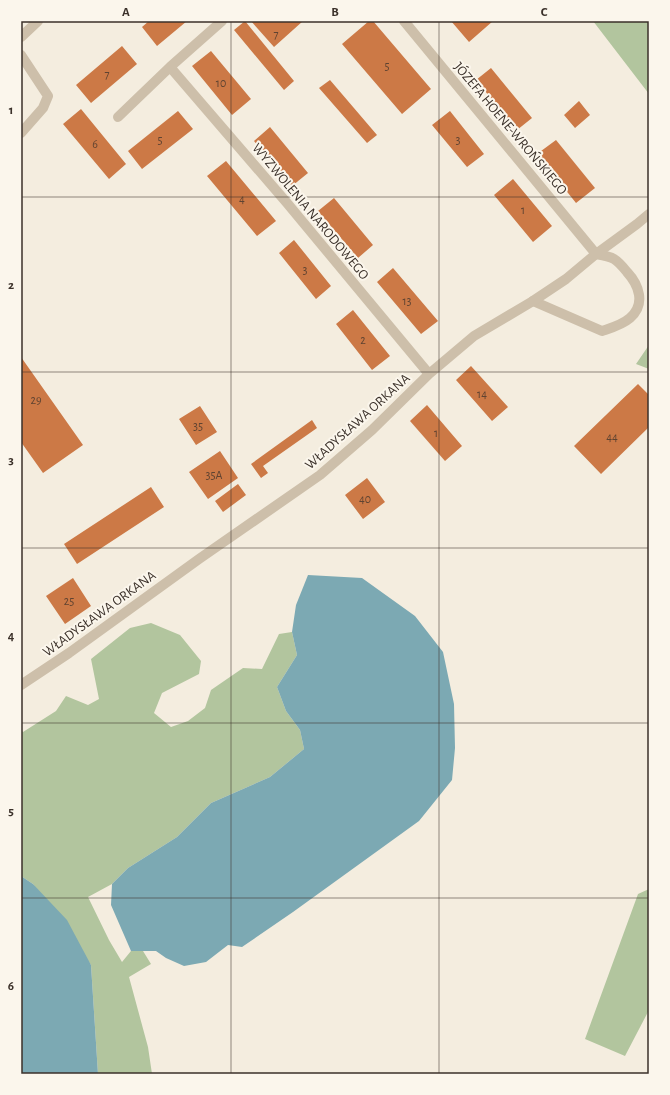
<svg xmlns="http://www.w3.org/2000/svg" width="670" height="1095" font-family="'Alegreya Sans',sans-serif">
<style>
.green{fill:#b2c59e}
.water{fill:#7ca9b3}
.building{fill:#cc7946}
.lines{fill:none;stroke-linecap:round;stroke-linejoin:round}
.service{stroke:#cdbfaa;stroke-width:10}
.minor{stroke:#cdbfaa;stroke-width:10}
.grid{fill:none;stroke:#3b312a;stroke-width:1;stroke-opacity:0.55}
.labels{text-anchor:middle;stroke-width:4;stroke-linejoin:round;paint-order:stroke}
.number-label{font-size:12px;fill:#5f4331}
.street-label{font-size:14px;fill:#3b312a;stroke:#fbf6ec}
.neatline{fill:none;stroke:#3b312a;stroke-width:1.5}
.grid-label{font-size:13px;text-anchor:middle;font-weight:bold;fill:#3b312a}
</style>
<rect width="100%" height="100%" fill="#f4eddf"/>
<path class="green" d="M593 21H649V94Z
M649 345V369L636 364Z
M151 623 180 635 201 661 199 674 162 693 154 713 171 727 188 721 205 708 211 690 243 668 262 669 279 634 292 632 297 655 277 687 286 711 300 730 304 749 270 777 211 803 177 837 128 868 112 884 88 897 109 940 122 962 131 951H143L151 964 129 977 148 1047 152 1074H98L91 965 33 884 21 876V730L23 732 56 711 66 696 88 705 99 699 91 659 130 628Z
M649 889V1010L625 1056 585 1039 638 894Z"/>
<path class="water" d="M308 575 362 578 415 616 443 652 454 704 455 748 452 780 419 821 293 912 242 947 228 945 206 962 184 966 166 958 156 951H131L111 905 112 884 128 868 177 837 211 803 270 777 304 749 300 730 286 711 277 687 297 655 292 632 296 605Z
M21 876 33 884 67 920 91 965 98 1074H21Z"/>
<path class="building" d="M149 21H187L157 46 142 27Z
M245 21 294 81 284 90 234 30Z
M251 21H303L274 47Z
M369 21H373L431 89 402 114 342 44Z
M451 21H493L469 42Z
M122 46 137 64 91 103 76 85Z
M211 51 251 99 232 115 192 66Z
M491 68 532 118 517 130 476 80Z
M330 80 377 135 367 143 319 88Z
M579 101 590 115 575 128 564 115Z
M81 109 126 164 109 179 63 124Z
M178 111 193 129 142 169 128 151Z
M450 111 484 154 467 167 432 125Z
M270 127 308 173 292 186 254 141Z
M556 140 595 188 576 203 537 154Z
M226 161 276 221 257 236 207 176Z
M513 179 552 226 533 242 494 195Z
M334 198 373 245 358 258 318 211Z
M294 240 331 286 316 299 279 253Z
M393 268 438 321 421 334 377 282Z
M353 310 390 356 372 370 336 324Z
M21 357 83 445 43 473 21 442Z
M471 366 508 407 492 421 456 380Z
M638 384 649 395V427L601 474 574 446Z
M427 405 462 446 445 461 410 421Z
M200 406 217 432 196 445 179 419Z
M312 420 317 428 263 466 268 473 261 478 251 464Z
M220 451 238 478 208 499 189 472Z
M367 478 385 502 363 519 345 495Z
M238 484 246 495 223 512 215 501Z
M151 487 164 507 77 564 64 544Z
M73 578 91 606 65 624 46 596Z"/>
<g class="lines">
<path class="service" d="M21 37 38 21
M21 55 48 96 43 108 21 133
M533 301 602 331C611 328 622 325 630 318 646 304 639 285 627 272 623 267 619 262 614 259 609 256 602 255 596 254"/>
<path class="minor" d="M404 21 596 254
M170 67 287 203 429 374
M118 117 170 67 222 21
M21 685 69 653 199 559 320 475 372 430 429 374 474 336 533 301 566 279 596 254 637 224 649 214"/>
</g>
<path class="grid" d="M231 21V1074M439 21V1074M21 197H649M21 372H649M21 548H649M21 723H649M21 898H649"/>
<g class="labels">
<g class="number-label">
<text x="276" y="38">7</text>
<text x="387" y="70">5</text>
<text x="107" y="78">7</text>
<text x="221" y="87">10</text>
<text x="160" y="144">5</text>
<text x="458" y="144">3</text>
<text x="95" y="148">6</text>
<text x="242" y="203">4</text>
<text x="523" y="214">1</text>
<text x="305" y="274">3</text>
<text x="407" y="305">13</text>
<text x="363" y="344">2</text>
<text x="482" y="398">14</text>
<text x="36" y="404">29</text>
<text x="198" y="430">35</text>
<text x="436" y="437">1</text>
<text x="612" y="441">44</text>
<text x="214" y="479">35A</text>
<text x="365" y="503">40</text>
<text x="69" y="605">25</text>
</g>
<g class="street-label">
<text transform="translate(511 128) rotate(50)" y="5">JÓZEFA HOENE-WROŃSKIEGO</text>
<text transform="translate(311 211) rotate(50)" y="5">WYZWOLENIA NARODOWEGO</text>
<text transform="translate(357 421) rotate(-42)" y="5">WŁADYSŁAWA ORKANA</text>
<text transform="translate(99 613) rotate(-36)" y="5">WŁADYSŁAWA ORKANA</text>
</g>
</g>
<rect width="670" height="1095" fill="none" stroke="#fbf6ec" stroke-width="44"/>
<rect x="22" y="22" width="626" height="1051" class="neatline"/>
<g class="grid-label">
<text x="126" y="16">A</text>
<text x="335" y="16">B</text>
<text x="544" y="16">C</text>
<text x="11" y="114">1</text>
<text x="11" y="289">2</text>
<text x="11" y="464">3</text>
<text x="11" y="640">4</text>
<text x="11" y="815">5</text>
<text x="11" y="990">6</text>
</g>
</svg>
